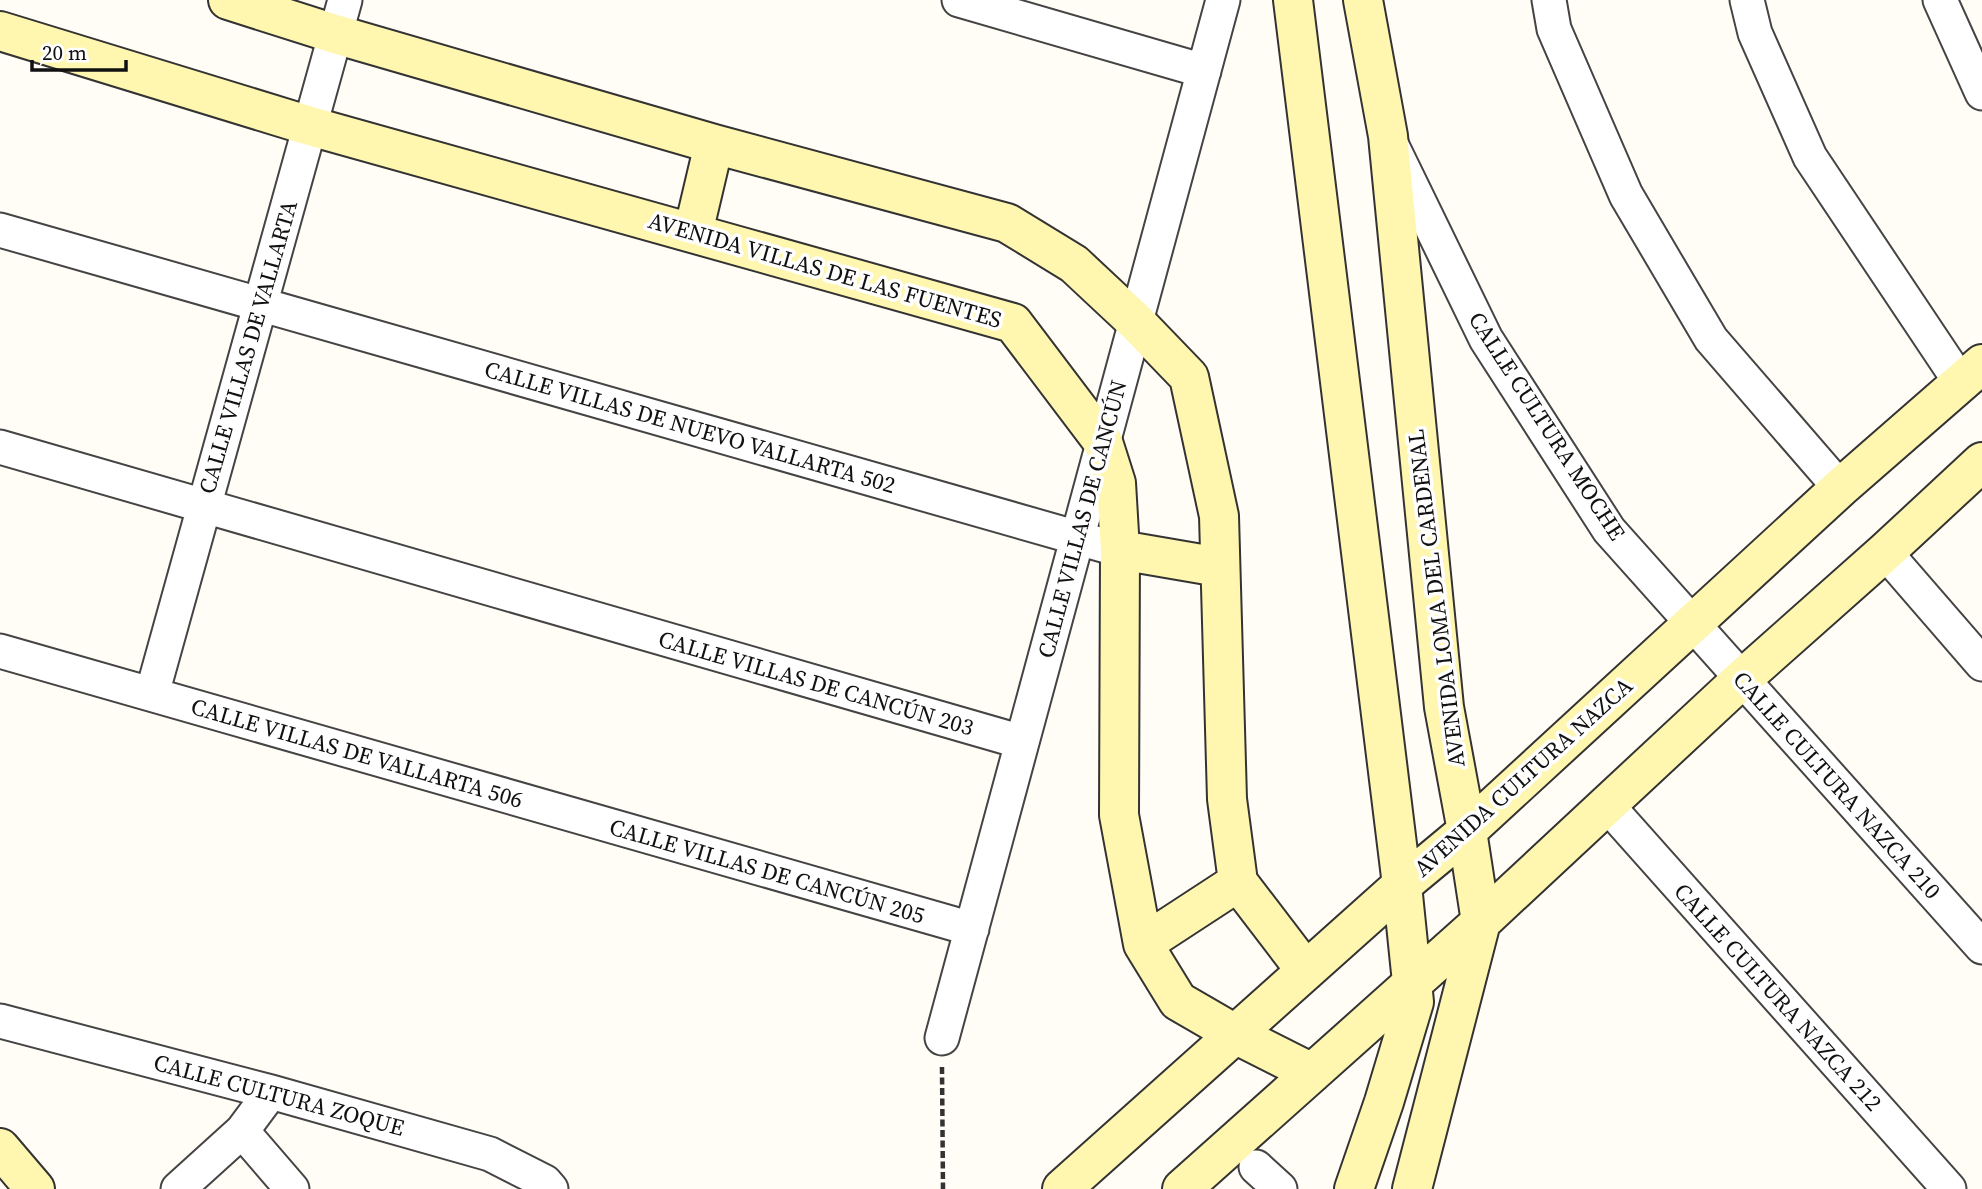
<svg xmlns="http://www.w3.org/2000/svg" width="1982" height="1189" font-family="'Source Serif 4',serif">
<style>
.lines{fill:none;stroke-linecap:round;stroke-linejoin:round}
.street-casing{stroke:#444;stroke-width:37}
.secondary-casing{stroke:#333;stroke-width:42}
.path{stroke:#333;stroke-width:4.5;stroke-dasharray:7 3.5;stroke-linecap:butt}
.street{stroke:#fff;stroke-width:33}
.secondary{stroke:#fff6b0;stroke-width:38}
.labels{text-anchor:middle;stroke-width:7;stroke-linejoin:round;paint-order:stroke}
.street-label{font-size:23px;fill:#111;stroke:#fff}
</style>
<rect width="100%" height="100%" fill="#fffdf5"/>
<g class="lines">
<g class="street-casing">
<path id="street" d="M959 0 1204 71
M1549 0 1554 29 1626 195 1711 339 1840 488
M1747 0 1755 33 1810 157 1961 383
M1940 0 1982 93
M1393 148 1486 339 1609 530 1982 947
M0 230 1120 550
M0 447 1022 742
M1885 552 1982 664
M0 651 972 929
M152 694 345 0
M1607 805 1949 1189
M0 1021 271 1092 490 1154 545 1182 551 1189
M942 1038 1223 0
M242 1131 292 1189
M1256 1167 1280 1189
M178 1189 242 1131 271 1092"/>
</g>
<g class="secondary-casing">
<path id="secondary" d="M228 0 335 34 714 144 1007 223 1074 264 1136 322 1189 377 1219 516 1227 799 1238 882 1306 971
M1293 0 1402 885 1414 1002 1384 1102 1354 1189
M1363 0 1388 136 1444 707 1467 831 1481 922 1412 1189
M0 31 310 126 1013 323 1103 442 1116 483 1120 550 1119 815 1143 944 1178 1001 1235 1034 1312 1073
M693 233 714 144
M1120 550 1219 567
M1143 944 1238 882
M0 1148 35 1189
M1062 1189 1402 885 1467 831 1840 488 1982 364
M1182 1189 1481 922 1742 679 1885 552 1982 462"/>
</g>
<path class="path" d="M942 1067 943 1189"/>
<use href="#street" class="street"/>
<use href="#secondary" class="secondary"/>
</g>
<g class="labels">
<g class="street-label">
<text transform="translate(825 270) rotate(16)" y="8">AVENIDA VILLAS DE LAS FUENTES</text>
<text transform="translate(248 347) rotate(-74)" y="8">CALLE VILLAS DE VALLARTA</text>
<text transform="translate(1547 426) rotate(57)" y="8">CALLE CULTURA MOCHE</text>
<text transform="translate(690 427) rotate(16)" y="8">CALLE VILLAS DE NUEVO VALLARTA 502</text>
<text transform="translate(1082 519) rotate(-75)" y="8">CALLE VILLAS DE CANCÚN</text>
<text transform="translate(1436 598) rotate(-97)" y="8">AVENIDA LOMA DEL CARDENAL</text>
<text transform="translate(816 683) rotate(16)" y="8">CALLE VILLAS DE CANCÚN 203</text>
<text transform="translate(357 753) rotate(16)" y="8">CALLE VILLAS DE VALLARTA 506</text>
<text transform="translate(1523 777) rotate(-42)" y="8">AVENIDA CULTURA NAZCA</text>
<text transform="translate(1837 785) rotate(48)" y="8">CALLE CULTURA NAZCA 210</text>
<text transform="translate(767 871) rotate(16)" y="8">CALLE VILLAS DE CANCÚN 205</text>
<text transform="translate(1778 997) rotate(48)" y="8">CALLE CULTURA NAZCA 212</text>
<text transform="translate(279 1095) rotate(15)" y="8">CALLE CULTURA ZOQUE</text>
</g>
</g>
<path d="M32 60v10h94v-10" fill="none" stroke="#111111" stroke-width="3.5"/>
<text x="42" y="60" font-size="21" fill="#111111" stroke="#ffffff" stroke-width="5" paint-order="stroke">20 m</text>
</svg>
